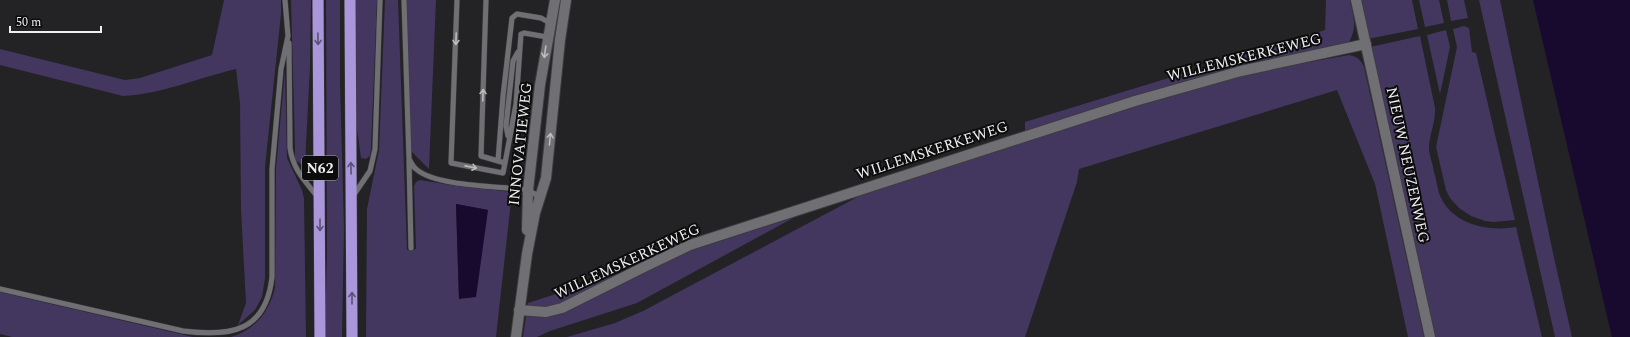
<svg xmlns="http://www.w3.org/2000/svg" width="1630" height="337" font-family="Spectral,serif">
<style>
.green{fill:#43365f;fill-rule:evenodd}
.water{fill:#18092f}
.lines{fill:none;stroke-linecap:round;stroke-linejoin:round}
.service-casing{stroke:#3e3d40;stroke-width:6}
.minor-casing{stroke:#3e3d40;stroke-width:12}
.trunk-casing{stroke:#3e3d40;stroke-width:12}
.service{stroke:#707074;stroke-width:5}
.minor{stroke:#707074;stroke-width:10}
.trunk{stroke:#aa96da;stroke-width:11}
.oneway{stroke:#5b5174}
.oneway2{stroke:#bcbcbf}
.labels{text-anchor:middle;stroke-width:4;stroke-linejoin:round;paint-order:stroke}
.shield{fill:#0c0c0d;stroke:#ababad;stroke-width:1}
.shield-label{font-size:14px;font-weight:bold;fill:#efeff1}
.street-label{font-size:15px;fill:#efeff1;stroke:#0c0c0d}
</style>
<rect width="100%" height="100%" fill="#232225"/>
<path class="green" d="M224 0H281V14L265 167V278L262 297 255 310 238 325 246 303 241 210 240 103 236 69C198 78 162 94 123 96L0 65V49L125 80 140 78 212 55Z
M291 0H311L310 67 305 164H301L295 160V148Z
M326 0H340V82L344 229 342 337H325L327 249Z
M354 0H377L371 149 370 156 366 159 361 158 356 122Z
M385 0H398L407 250 416 249 414 186 416 182 420 180 451 185 512 192 496 337H366L367 209 379 150ZM456 204 488 210 460 299 459 298Z
M406 0H436L429 169 411 151Z
M1326 0H1350C1353 17 1358 26 1349 42L1242 66 1025 131V122L1325 30Z
M1360 0H1412L1418 29 1368 39Z
M1419 0H1439L1444 23 1425 27Z
M1447 0H1464L1468 18 1451 21Z
M1479 0H1500L1553 253 1572 337H1555Z
M1464 26 1469 28 1472 52 1476 53 1515 220 1494 222 1485 221 1471 216 1459 208 1450 198 1446 190 1436 147 1457 47 1453 29Z
M1446 30 1450 47 1440 94 1427 35Z
M1420 36 1435 108C1436 122 1429 135 1429 148 1429 155 1433 164 1434 172 1436 178 1437 186 1439 193 1450 224 1487 232 1516 227L1542 337H1435L1370 47Z
M1349 55C1358 57 1361 60 1364 67L1424 337H1408L1375 184 1337 90 1079 169 1077 182 1025 337H567L615 323 643 311 865 193 1200 86 1242 74Z
M285 70 287 158 302 190 304 199 306 337H231C255 330 269 312 275 288L276 168Z
M795 217 637 303 550 331 537 337H523L528 303Z
M0 292 193 337H12L0 334Z"/>
<path class="water" d="M1533 0H1630V337H1612Z
M456 204 488 210 476 297 459 299Z"/>
<g class="lines">
<g class="service-casing">
<path id="service" d="M404 0 409 159C411 162 413 167 416 169 436 187 501 186 528 190L535 194 539 199
M457 0 451 163 503 173 505 163 481 156 486 0
M289 43 290 148C293 169 304 180 317 196
M508 136 506 126 513 61 518 52
M409 160 411 248
M498 161 503 96 512 18 517 14 541 18 550 23
M505 163 516 104 521 34 524 33 547 37
M353 196 370 171 375 149 380 0
M0 289 183 331C230 337 266 332 272 277V169L281 69 288 36 285 0"/>
</g>
<g class="minor-casing">
<path id="minor" d="M1356 0 1430 337
M527 230 528 190 540 85 555 0
M519 310 546 312 562 308 646 266 690 245 1135 101 1241 71 1366 44
M516 337 527 254 535 213 546 178 560 40 566 0"/>
</g>
<g class="trunk-casing">
<path id="trunk" d="M318 0 320 337
M350 0 352 337"/>
</g>
<use href="#service" class="service"/>
<use href="#minor" class="minor"/>
<use href="#trunk" class="trunk"/>
</g>
<defs><path id="oneway-shaft" d="M-6 0H5M1.5-3L5.5 0L1.5 3" fill="none" stroke-width="1.6" stroke-linecap="round" stroke-linejoin="round"/></defs>
<g class="oneway">
<use href="#oneway-shaft" transform="translate(318 39) rotate(89)"/>
<use href="#oneway-shaft" transform="translate(351 168) rotate(-91)"/>
<use href="#oneway-shaft" transform="translate(320 225) rotate(90)"/>
<use href="#oneway-shaft" transform="translate(352 298) rotate(-90)"/>
</g>
<g class="oneway2">
<use href="#oneway-shaft" transform="translate(456 39) rotate(92)"/>
<use href="#oneway-shaft" transform="translate(545 52) rotate(98)"/>
<use href="#oneway-shaft" transform="translate(483 95) rotate(-88)"/>
<use href="#oneway-shaft" transform="translate(550 139) rotate(-84)"/>
<use href="#oneway-shaft" transform="translate(471 167) rotate(11)"/>
</g>
<g class="labels">
<rect class="shield" x="302" y="156" width="36" height="24" rx="3"/>
<g class="shield-label">
<text x="320" y="173">N62</text>
</g>
<g class="street-label">
<text transform="translate(1244 57) rotate(-14)" y="5">WILLEMSKERKEWEG</text>
<text transform="translate(520 144) rotate(-84)" y="5">INNOVATIEWEG</text>
<text transform="translate(932 150) rotate(-18)" y="5">WILLEMSKERKEWEG</text>
<text transform="translate(1408 165) rotate(78)" y="5">NIEUW NEUZENWEG</text>
<text transform="translate(627 261) rotate(-25)" y="5">WILLEMSKERKEWEG</text>
</g>
</g>
<path d="M10 26v6h91v-6" fill="none" stroke="#efeff1" stroke-width="2"/>
<text x="16" y="26" font-size="12" fill="#efeff1" stroke="#0c0c0d" stroke-width="3" paint-order="stroke">50 m</text>
</svg>
